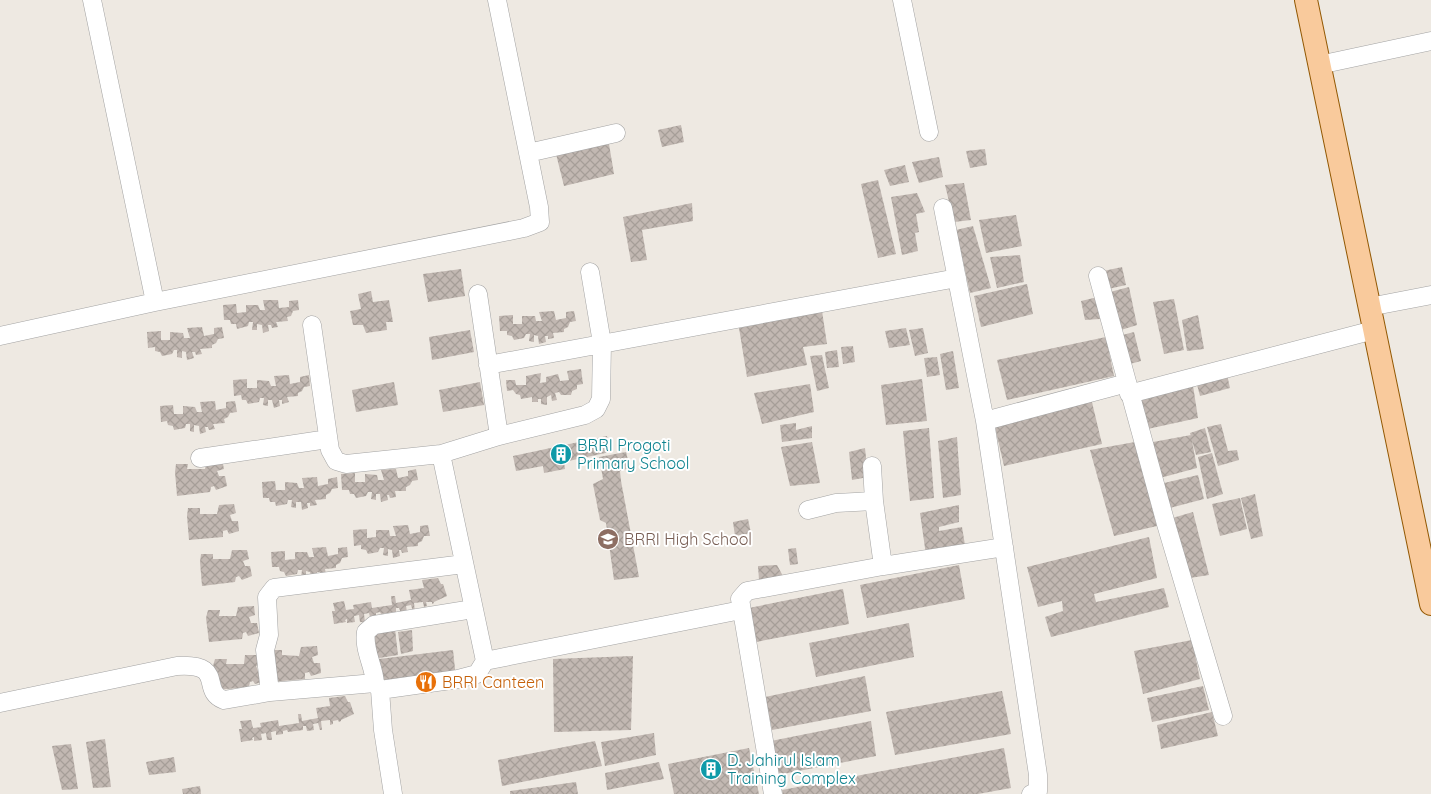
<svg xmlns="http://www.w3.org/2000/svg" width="1431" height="794" font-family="Quicksand,sans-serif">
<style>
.building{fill:url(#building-cross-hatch)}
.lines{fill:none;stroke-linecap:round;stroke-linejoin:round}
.minor-casing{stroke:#a3a3a3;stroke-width:19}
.major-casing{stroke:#925803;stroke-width:24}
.minor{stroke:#fff;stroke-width:18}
.major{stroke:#f9ca9c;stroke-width:22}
.labels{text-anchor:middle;stroke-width:4;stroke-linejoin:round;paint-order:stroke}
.culture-label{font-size:16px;fill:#0d838f;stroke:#fff;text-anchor:start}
.education-label{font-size:16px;fill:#785e54;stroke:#fff;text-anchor:start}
.food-label{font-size:16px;fill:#c56008;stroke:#fff;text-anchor:start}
</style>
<defs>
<pattern id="building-cross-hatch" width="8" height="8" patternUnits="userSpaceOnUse" patternTransform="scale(1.25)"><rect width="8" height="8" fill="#c2b8b2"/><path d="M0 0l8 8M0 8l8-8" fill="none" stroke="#a69e98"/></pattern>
</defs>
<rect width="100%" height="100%" fill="#eee9e2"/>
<path class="building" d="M681 125 684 142 662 147 658 130Z
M609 144 614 174 564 186 556 154Z
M985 149 987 165 970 168 966 151Z
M939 157 943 177 919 183 912 162Z
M905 165 909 182 890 186 884 170Z
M878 180 896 254 878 258 861 184Z
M964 183 971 220 954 222 945 185Z
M917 193 925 212 916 214 919 232 915 233 918 251 902 255 891 197Z
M692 203 693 221 642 230 647 260 631 262 623 217Z
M1016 215 1022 246 986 253 979 220Z
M973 226 991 288 970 293 956 230Z
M1020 255 1024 282 997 288 990 257Z
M1122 267 1126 285 1104 290 1099 272Z
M461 269 465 296 428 302 423 274Z
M1027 284 1033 314 981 327 974 296Z
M1129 287 1137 325 1121 330 1110 292Z
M371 291 373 302 389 300 393 322H386L387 330 366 333 363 325H353L350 311 361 309 358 294Z
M1098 297 1100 319 1085 320 1081 301Z
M1174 299 1184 350 1164 354 1153 302Z
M263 300H278L279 308 289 307V301L298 300 299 310 293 311 291 316 287 317 288 321 276 322 278 327 272 328 271 325H268L269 331 263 333 262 325 257 324V330H252L253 322H249L248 326 237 329 236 324H231L230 320H224L223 305 236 304 237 313 246 312V305H258L260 310H265Z
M554 311 556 320 566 318V312L574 311 576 321 570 322 568 327 564 329V332L553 333 554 338 548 339V336H545L546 342 539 344 538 336 534 335V342L529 341 530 334H526L524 338 514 340 512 336 507 335V331H500L499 316 513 315V324H522V316H535L536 321H542L539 312Z
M822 311 827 344 803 347 807 365 747 377 739 328Z
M1198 315 1204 349 1187 351 1182 320Z
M202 327 204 336 214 334V328L222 327 224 338 218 339 216 343 212 345V348L200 349 202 354 196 355 195 352H192L194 358 187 360 186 352 182 351V358L177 357V350H174L172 354 162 356 160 352 155 351V347L148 348 147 332 161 331V340H170V332L183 333 184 338H190L187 328Z
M906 328 910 345 889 348 885 331Z
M923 328 928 353 915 356 909 330Z
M470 330 474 352 432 360 429 337Z
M1134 332 1141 361 1119 367 1111 338Z
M1106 337 1114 376 1007 400 997 360Z
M853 346 855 362 843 364 841 347Z
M837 350 839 367 827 368 825 352Z
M953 351 959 388 946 390 940 354Z
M822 355 829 388 817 391 810 356Z
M937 357 940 375 927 377 924 358Z
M581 369 583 384 577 385V389L572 391 571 395H561L559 392 555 393 557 400 552 401 551 395 547 397V405L541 404V399H538V402H532V397L521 399 520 395 516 394 513 390 507 391 506 380H515L516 385H526V376L541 373 540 383 546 382V377L558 374 560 381 569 380 567 371Z
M1226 370 1230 388 1200 396 1195 377Z
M289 375 290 384 300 382V377L309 375 310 386 304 387 302 391 298 393V396L287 397 289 402 282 404V400H279L280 406 274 408 272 400H268V406L263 405 264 398H260L259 402 248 404 246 400H242L241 395 234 396 233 380 247 379V388H257V380L269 381 271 386H276L274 376Z
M922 379 927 421 886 425 881 385Z
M1192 379 1198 418 1143 430 1133 396Z
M394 382 398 405 356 412 352 390Z
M480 382 484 405 443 412 439 390Z
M810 384 814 412 762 424 754 393Z
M1091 398 1102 444 1004 466 994 423Z
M215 401 216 410 226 408V402L235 401 237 412 230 413 228 417 224 419 225 423 213 424 215 429 209 430 208 427H205L206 432 200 434 199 426 194 425V432L190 431V424H186L185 428 174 430 173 426 168 425 167 421 161 422 160 406 173 405 174 414H183V406L195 407 197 412H202L200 402Z
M796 423V430L812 426V438L782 442 780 425Z
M1221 424 1228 451 1237 450 1239 460 1218 466 1207 427Z
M929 428 934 498 910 501 903 431Z
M1205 428 1211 452 1196 455 1190 433Z
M1191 435 1197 468 1160 478 1153 442Z
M607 436 610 452 564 462 565 469 544 473 543 466 516 471 513 456Z
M957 437 961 495 943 498 938 441Z
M812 442 820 483 790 486 781 447Z
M1135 442 1157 526 1114 536 1090 450Z
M865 448 868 477 852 480 849 452Z
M626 452 630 468 620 471 621 481 639 577 614 580 606 523 600 520 593 484 603 479 599 457Z
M1212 453 1223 494 1207 499 1198 457Z
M207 460H222L224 469 217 471 219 476H225L227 486 216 490 214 486 211 487 210 492 177 496 175 472 176 464H188L187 469H205Z
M396 469 398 478 408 476V471L416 469 418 480 412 481 410 485 406 487V491H395L396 497 390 498 389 495H387L388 500 381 502 380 494H376V500L371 499 372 492H368L366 496 356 498 354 494H350L349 490H342L341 474 355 473V482H365V474L377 475 378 480H384L381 470Z
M1198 475 1204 499 1166 509 1160 484Z
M317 477 318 486 328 484V479L337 477 338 488 332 489 330 493 326 495V499L315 500 317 505 310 506V503H307L308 508 302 510 301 502H296V508L291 507 292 500H288L287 504 276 506 275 502H270L269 498H263L262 482 275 481 276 490H285V482L297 483 299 488H304L302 478Z
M1255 494 1263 536 1251 539 1241 498Z
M1240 498 1247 529 1220 536 1212 504Z
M234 504 236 513 230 515 232 521H238L239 531 229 534 227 530 223 531V537L189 540 187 516 188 508H200V514H217L219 505Z
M959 505V522L939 527V531L962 527 965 545 926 555 920 513Z
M1193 512 1209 575 1177 580 1162 521Z
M748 519 751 533 735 536 733 522Z
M408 525 410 534 420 532V526L428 525 430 536H424L422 541 418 543V546L407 547 408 552 402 553 401 550H399L400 556 393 558 392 550 388 549V556L383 555 384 548H380L378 552 368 554 366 550 361 549V545L354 546 353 530 367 529V538L376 537V530H389L390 536H396L393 526Z
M1149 537 1157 578 1094 594 1096 602 1164 588 1169 607 1051 637 1045 617 1063 611 1062 601 1038 607 1027 567Z
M326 547 328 556 338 554V548L347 547 348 557 342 558 340 563 336 565V568L325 569 326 574 320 575V572H317L318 578 312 580 310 572 306 571V578L301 577 302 570H298L297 574 286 576 284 572 280 571 279 567H272L271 552 285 551V560L295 559V552H307L309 557H314L312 548Z
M796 548 798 564 790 565 788 549Z
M232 550H247L249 559 243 561 245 566H250L252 576 242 580 239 576 236 577 235 582 202 586 200 562 201 554H213V559H230Z
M777 565 784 578 759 580 758 566Z
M959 565 965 599 867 618 860 585Z
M438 578 441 584H443L447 596 434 602V603L432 604V602H426L427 606 424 607 423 602 414 603 415 612H413L411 605 406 606 407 612 401 613 399 608H396V612L381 614 380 612 376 613V616L370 617 369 613 364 614 365 622H360L359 615 354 616 355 622 347 623V619L345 620 346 622 334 624 332 611H335L333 603 344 601 346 610 354 609 353 605 371 602 372 608 392 605 391 596H395L396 603 411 600 409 590 424 588 422 580Z
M843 589 849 624 751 643 744 609Z
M254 606 255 615 249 617 251 623H257L259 633 248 636 246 632 243 633 242 639 209 642 206 618 208 610H220L219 616H236L238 607Z
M909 623 914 657 816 677 809 643Z
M395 629 398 655 373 659 369 634Z
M412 630 413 651 401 654 398 632Z
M1192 640 1200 679 1143 694 1134 651Z
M317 646 318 655 312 657 314 663H320L321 673 311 676 309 672 305 673V679L271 682 270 650H282V655L299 656 301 647Z
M453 650 456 678 383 687 379 659Z
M245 655H261L262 663 256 666 258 671H264L266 681 255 684 253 681 250 682 249 687 216 690 213 666 215 659H227L226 664H244Z
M633 656 631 730 554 732 553 659Z
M865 676 871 711 772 730 765 697Z
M1203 686 1209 710 1152 722 1147 698Z
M1002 691 1011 734 895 755 886 712Z
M345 696 348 702H350L354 714 341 720V721L339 722 338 720 333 721V724L330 725V720L321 721 322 730H320L318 723 313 724 314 730 307 731 306 726H303V730L288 732 287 730 283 731V734L276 735V731L271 732 272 740H267L266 733 261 734 262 740 254 741V737L252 738 253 740 241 742 239 729H242L240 721 251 720 253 728 261 727 260 723 278 720 279 726 299 723 298 714H301L302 721 318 718 316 708 330 706 329 698Z
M1212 712 1218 736 1161 749 1157 725Z
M871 721 876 756 778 775 771 741Z
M654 733 656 755 605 766 601 742Z
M105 739 111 787 93 788 86 742Z
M595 741 602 766 502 786 498 760Z
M71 744 78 789 62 790 52 746Z
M749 748 759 794H674L668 764Z
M1004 748 1011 788 978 794H783L782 790Z
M174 757 176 772 149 775 146 762Z
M659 762 664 779 607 790 605 773Z
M576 782 578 794H510V791Z
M200 786 201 794H183L182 789Z"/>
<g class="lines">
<g class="minor-casing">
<path id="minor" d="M92 0 155 302
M902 0 929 132
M1319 65 1431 41
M528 153 616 133
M943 208 985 421 1038 775V791L1031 794
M1098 276 1166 524 1223 716
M478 294 499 436
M1369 307 1431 295
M312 325 330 450 336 461 346 464 441 454 499 436 585 415 596 409 601 399 602 343 590 272
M0 336 155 302 524 228 540 222 539 207 497 0
M488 365 957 278
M1129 394 1374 330
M985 421 1127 383
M200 458 328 439
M872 466 874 501 883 566
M808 510 836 503 874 501
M485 661 741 610
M375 683C374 666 363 649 366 632L374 625 473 609
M270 692 265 650 269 635 267 597 274 588 464 564
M0 703 177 666C227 663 199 691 224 700L270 692 375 683 380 690
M393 794 383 730 380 690 458 679 477 674 485 661 441 454
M773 794 740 599 747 591 883 566 1004 547"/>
</g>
<g class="major-casing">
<path id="major" d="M1306 0 1431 604"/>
</g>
<use href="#minor" class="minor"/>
<use href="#major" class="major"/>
</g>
<defs>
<g id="building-disc" transform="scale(1.125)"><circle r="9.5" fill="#0f9aa8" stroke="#fff"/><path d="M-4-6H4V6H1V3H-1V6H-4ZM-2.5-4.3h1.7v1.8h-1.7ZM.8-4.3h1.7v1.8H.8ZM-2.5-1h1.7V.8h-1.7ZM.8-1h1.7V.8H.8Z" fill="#fff"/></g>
<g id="school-disc" transform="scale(1.125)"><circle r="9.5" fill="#8d6e63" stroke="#fff"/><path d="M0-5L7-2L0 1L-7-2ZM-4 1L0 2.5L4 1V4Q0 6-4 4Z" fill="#fff"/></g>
<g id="restaurant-disc" transform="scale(1.125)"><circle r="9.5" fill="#e8710a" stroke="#fff"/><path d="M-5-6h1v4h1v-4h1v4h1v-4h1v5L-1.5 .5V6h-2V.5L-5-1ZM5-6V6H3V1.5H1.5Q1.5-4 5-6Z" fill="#fff"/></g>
</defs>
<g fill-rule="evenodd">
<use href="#building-disc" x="561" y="454"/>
<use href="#school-disc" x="608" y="539"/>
<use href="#restaurant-disc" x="426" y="682"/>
<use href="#building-disc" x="711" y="769"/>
</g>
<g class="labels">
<g class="culture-label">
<text x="577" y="451">BRRI Progoti<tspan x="577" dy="18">Primary School</tspan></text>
<text x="727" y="766">D. Jahirul Islam<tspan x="727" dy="18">Training Complex</tspan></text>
</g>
<g class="education-label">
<text x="624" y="545">BRRI High School</text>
</g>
<g class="food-label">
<text x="442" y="688">BRRI Canteen</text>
</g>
</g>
</svg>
